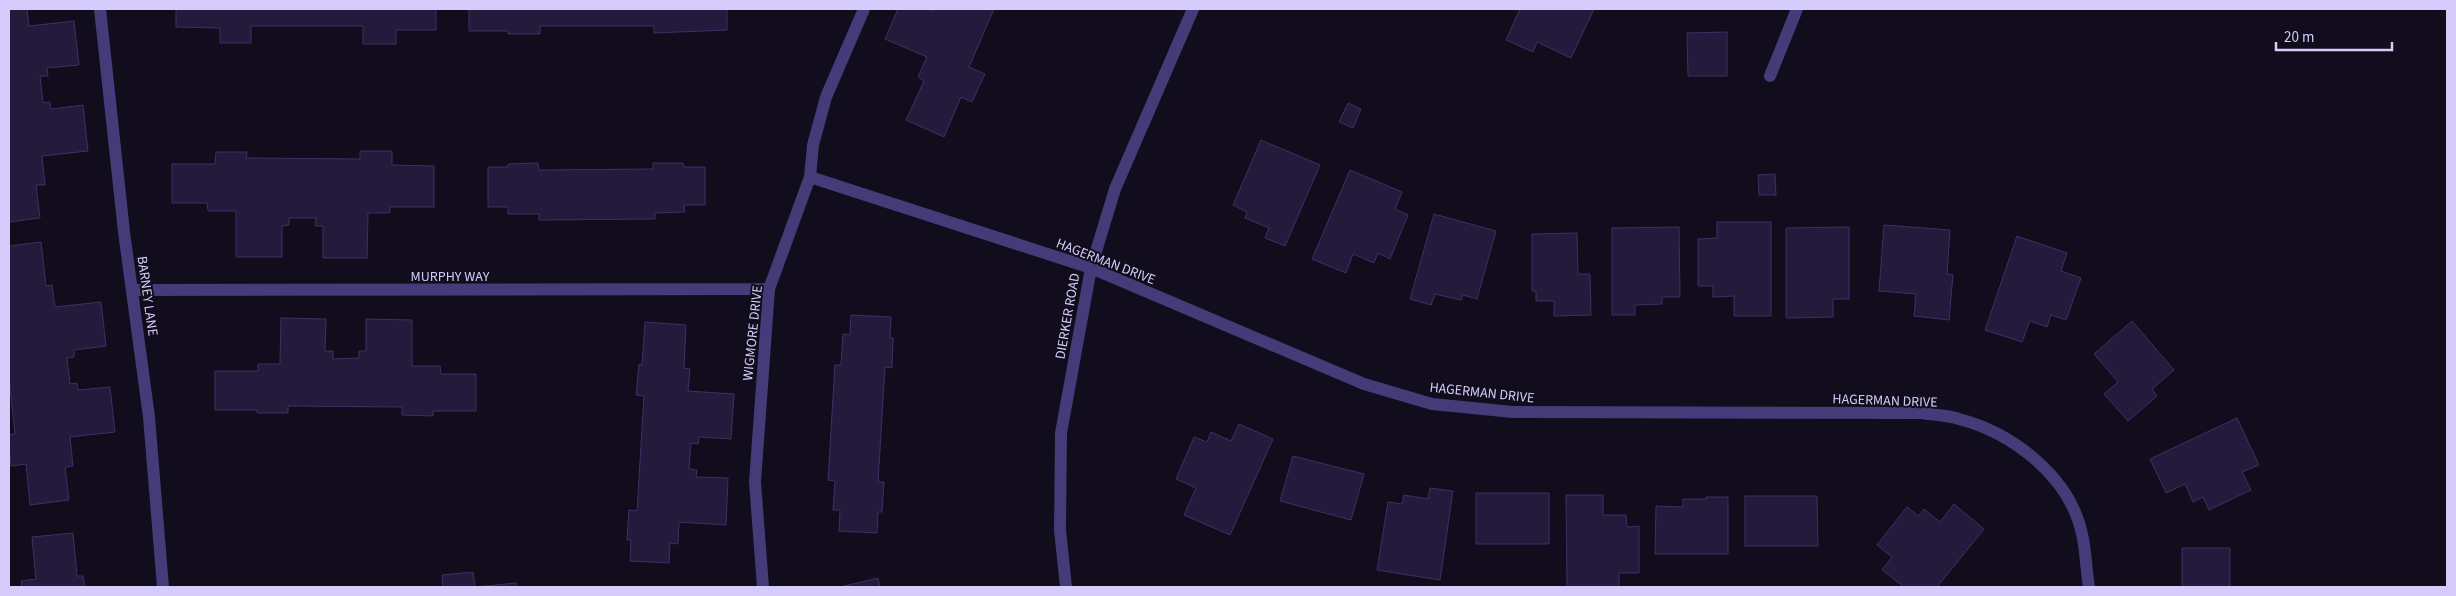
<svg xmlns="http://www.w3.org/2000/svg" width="2456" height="596" font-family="'Source Sans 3',sans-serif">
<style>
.building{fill:#241b3c;stroke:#3e2f66}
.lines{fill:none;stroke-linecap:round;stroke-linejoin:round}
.service{stroke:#433c78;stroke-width:12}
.minor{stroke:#433c78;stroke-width:12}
.labels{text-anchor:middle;stroke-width:4;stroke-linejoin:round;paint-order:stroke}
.street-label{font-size:14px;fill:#d6ccfb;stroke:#110d1c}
</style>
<rect width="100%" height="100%" fill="#110d1c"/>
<path class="building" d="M9 9H27L29 26 74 21 79 65 47 68 48 76H40L43 103 50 102 51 109 83 105 88 151 42 156 45 185H36L40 218 9 222Z
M176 9H436V30H396V44H363V26H251V43H220V28L176 27Z
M469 9H727V30L654 33V26H540V34H508V31H469Z
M898 9H927L932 11 933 9H994L969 67 985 74 972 102 961 97 944 137 906 120 924 81 918 77 927 57 885 39Z
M1520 9H1594L1571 58 1537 42 1533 52 1506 40Z
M1727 32V76H1688L1687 33Z
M1348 103 1361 109 1353 128 1339 122Z
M1261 140 1320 165 1285 246 1265 238 1269 228 1245 218 1247 212 1233 205Z
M360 151H392V165L434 166V207H390V213H368L367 258H323V226H315L316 218H289V225L282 226V257H236V211H208L207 203H172V164H215L216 152H247L246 158 360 159Z
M538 163 539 170 653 169V163H683L684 167H705V205H684L685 212 655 213V219L539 220V214H508V207H488V167H508V164Z
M1350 170 1402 192 1395 209 1408 215 1390 259 1378 253 1374 263 1353 254 1346 273 1312 259Z
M1775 174 1776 195H1759L1758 175Z
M1434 214 1496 231 1477 299 1463 295 1461 300 1435 294 1431 305 1410 299Z
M1717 222H1771V316H1734V296L1713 297V286H1698V239L1717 238Z
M1884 225 1950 230 1947 274 1953 275 1949 320 1914 316 1916 294 1879 291Z
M1679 227 1680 297H1662V304L1635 305V315H1612V228Z
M1849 227V299H1833V317L1786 318V228Z
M1577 233 1578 274H1590L1591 315 1554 316V301H1536V291H1532V234Z
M2017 236 2067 253 2061 271 2081 278 2066 320 2051 315 2047 327 2030 321 2022 342 1985 330Z
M41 242 46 286 52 285 55 307 101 302 106 346 74 350V357L67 358 70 384 77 383 78 390 110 387 115 432 70 437 73 466 65 467 69 500 30 505 26 464 11 466 9 448V435L15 434 9 378V246Z
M851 315 891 317 890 337 893 338 892 368 885 367 878 482H884L882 512H878L877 533 839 531 840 510H833L835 481 828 480 835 365H841L843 334 850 335Z
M281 318 326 319 325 351H333V359L359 358V351H366V319L412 320V366H440L441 374H476V411H433V416L402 415V407L288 406V413H257V410H215V371H258V364H280Z
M2132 321 2174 370 2152 389 2157 396 2128 421 2104 394 2118 382 2094 354Z
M645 322 686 325 684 368 690 369 688 391 734 394 731 439 699 437 698 444 691 443 689 469 697 470 696 477 728 478 726 525 679 522 678 544 670 543 669 563 630 561 631 540H627L629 510 637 511 644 396 636 395 639 364 642 365Z
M2237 418 2259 465 2242 472 2251 490 2209 510 2203 497 2193 502 2185 484 2166 493 2150 459Z
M1239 424 1273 439 1230 535 1184 515 1196 488 1176 479 1194 437 1207 442 1211 432 1231 441Z
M1293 456 1364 474 1351 520 1280 501Z
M1430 488 1453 491 1440 580 1377 570 1388 502 1402 504 1404 495 1428 499Z
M1476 493H1549V544H1476Z
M1566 495H1603V515H1626L1627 527 1639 526V573H1619V587H1567Z
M1745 496H1817L1818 546H1745Z
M1706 497H1728V554H1655L1656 506 1683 507V499H1706Z
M1954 504 1984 529 1937 587H1904L1882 570 1892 557 1877 545 1907 507 1918 516 1924 509 1940 522Z
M73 533 77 576H83L85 587H22L21 581 36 579 32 537Z
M2182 548H2230V587H2182Z
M473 572 475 587 516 583 517 587H443L442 575Z
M878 578 880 587H840Z"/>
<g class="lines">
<path class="service" d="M1770 76 1797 9"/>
<path class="minor" d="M100 9 124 232 149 417 163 587
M810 177 1091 268 1364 384 1432 404 1513 412 1921 413C1934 415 1947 415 1959 419 2013 433 2070 477 2082 534 2086 551 2086 570 2089 587
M132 290 769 289
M763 587 755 482 769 289 810 177 813 145 826 97 864 9
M1066 587 1060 530 1061 433 1091 268 1115 189 1193 9"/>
</g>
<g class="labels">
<g class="street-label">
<text transform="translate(1106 261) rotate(21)" y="5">HAGERMAN DRIVE</text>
<text x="450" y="281">MURPHY WAY</text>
<text transform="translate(148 296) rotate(82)" y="5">BARNEY LANE</text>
<text transform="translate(1067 316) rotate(-80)" y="5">DIERKER ROAD</text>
<text transform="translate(752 333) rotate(-84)" y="5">WIGMORE DRIVE</text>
<text transform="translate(1482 392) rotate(6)" y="5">HAGERMAN DRIVE</text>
<text transform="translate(1885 400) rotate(2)" y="5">HAGERMAN DRIVE</text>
</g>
</g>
<rect width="2456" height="596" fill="none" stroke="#d6ccfb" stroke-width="20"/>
<path d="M2276 42v8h116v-8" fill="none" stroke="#d6ccfb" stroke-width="2.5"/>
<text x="2284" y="42" font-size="15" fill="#d6ccfb" stroke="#110d1c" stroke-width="4" paint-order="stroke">20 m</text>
</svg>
